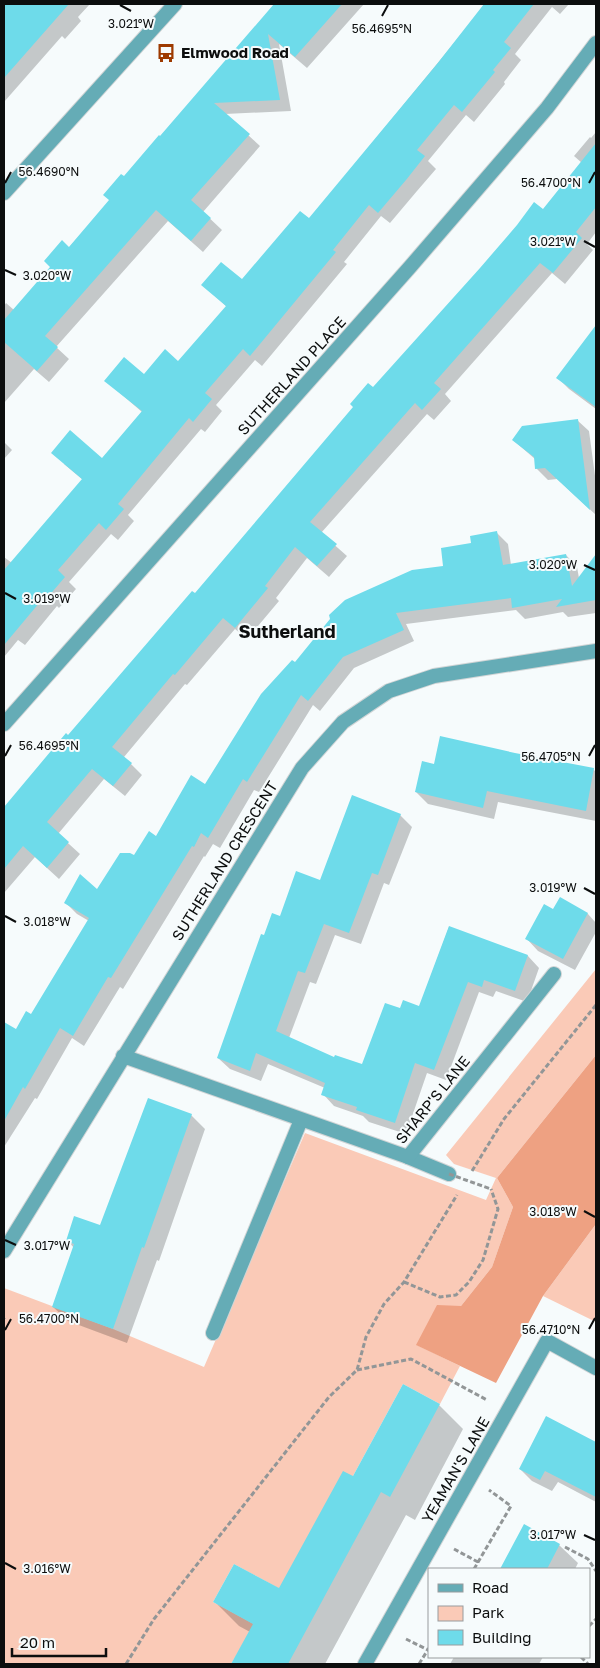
<svg xmlns="http://www.w3.org/2000/svg" width="600" height="1668" font-family="'Golos Text',sans-serif">
<style>
.green{fill:#facab7}
.forest{fill:#eea182}
.shadow{fill:#0003}
.building{fill:#6edbea}
.lines{fill:none;stroke-linecap:round;stroke-linejoin:round}
.service-casing{stroke:#d1d5d6;stroke-width:16}
.minor-casing{stroke:#d1d5d6;stroke-width:16}
.tertiary-casing{stroke:#d1d5d6;stroke-width:16}
.path{stroke:#929697;stroke-width:3;stroke-dasharray:5 2.5;stroke-linecap:butt}
.service{stroke:#65acb6;stroke-width:14}
.minor{stroke:#65acb6;stroke-width:14}
.tertiary{stroke:#65acb6;stroke-width:14}
.path-bridge{stroke:#929697;stroke-width:3;stroke-dasharray:5 2.5;stroke-linecap:butt}
.ticks{fill:none;stroke:#0c0e0e;stroke-width:2}
.labels{text-anchor:middle;stroke-width:4;stroke-linejoin:round;paint-order:stroke}
.poi-label{font-size:15px;font-weight:bold;fill:#0c0e0e;stroke:#f6fbfc;text-anchor:start}
.street-label{font-size:15px;fill:#0c0e0e;stroke:#f6fbfc}
.quarter-label{font-size:18px;font-weight:bold;fill:#0c0e0e;stroke:#f6fbfc}
.ticks-label{font-size:12px;text-anchor:middle;fill:#0c0e0e;stroke:#f6fbfc;stroke-width:4;stroke-linejoin:round;paint-order:stroke}
</style>
<rect width="100%" height="100%" fill="#f6fbfc"/>
<path class="green" d="M596 969V1055L497 1178 513 1207 492 1267 461 1306 417 1345 460 1366 440 1404 403 1384 353 1476 280 1589 234 1564 213 1602 261 1628 240 1649 231 1664H4V1288L113 1329 204 1367 305 1133 486 1200 496 1178 454 1164 446 1155Z
M596 1224V1322L543 1296Z"/>
<path class="forest" d="M596 1055V1224L543 1296 496 1383 416 1345 437 1305 461 1306 492 1267 513 1207 497 1178Z"/>
<path class="shadow" d="M4 4H90L78 17 81 21 65 39 62 36 4 102Z
M276 4H364L307 68 279 44 291 111 225 114 260 146 203 212 222 230 203 252 168 221 56 347 69 359 49 382 34 369 4 403V306L6 303 14 310 110 201 124 178Z
M486 4H569L560 14 552 7 515 54 521 60 504 82 505 84 474 122 466 115 428 161 436 169 417 191 390 223 381 216 344 262 347 264 262 366 255 360 216 405 222 411 205 432 201 429 128 515 134 521 118 540 111 534 69 582 76 589 59 608 57 606 25 645 18 640 4 657V557L12 563 83 480 64 464 102 459 142 412 106 381 144 376 179 363 227 307 203 285 243 281 309 220Z
M596 132V232L587 244 593 250 565 284 552 273 445 394 451 401 434 420 427 414 321 533 347 556 329 577 307 558 276 598 279 601 247 639 235 629 187 685 185 684 124 757 142 775 125 796 104 779 58 834 80 854 59 879 35 857 4 893V809L66 735 68 737 195 595 373 389 543 211 582 163 574 156 590 137 591 138Z
M596 342V409L569 389 558 378 582 346Z
M577 420 589 431 596 483V515L557 479 548 480 536 468 535 459 513 440Z
M4 442 12 450 4 459Z
M496 532 508 544 511 565 566 555 577 567 579 578 596 556V613L568 617 563 612 525 619 516 610 406 624 414 641 354 668 320 711 313 705 259 792 254 790 220 848 213 844 205 857 204 856 123 989 120 987 84 1046 72 1038 37 1099 35 1098 4 1147V1034L9 1026 16 1030 32 1016 89 921 77 914 65 902 97 891 156 837 206 785 295 664 445 567 472 544Z
M435 766 593 769 596 772V821L498 802 494 819 428 804 416 792Z
M400 815 412 827 389 885 384 883 361 944 335 935 316 984 310 982 289 1038 335 1059 363 1065 401 1010 419 1008 449 927 528 956 539 968 527 1002 496 991 493 997 479 992 446 1080 427 1073 406 1134 369 1122 363 1116 334 1106 323 1094 325 1088 268 1064 261 1081 230 1069 218 1058 265 936 280 917Z
M560 899 588 914 596 923V932L575 970 538 951 527 939 554 911Z
M191 1115 205 1129 159 1261 157 1260 127 1343 68 1321 53 1307 74 1248 67 1240 101 1227Z
M439 1405 463 1429 415 1520 406 1515 325 1664H233L250 1632 239 1626 215 1602 280 1590 353 1478Z
M547 1418 596 1443V1502L558 1482 552 1491 532 1481 520 1469Z
M525 1526 559 1545 578 1563 575 1569H502Z
M454 1657H543L539 1664H450Z"/>
<path class="building" d="M4 4H69L4 78Z
M274 4H342L295 57 268 34 280 100 214 103 250 134 191 200 211 218 191 241 156 210 45 336 58 347 37 371 4 342V320L50 267 44 261 62 240 69 247 109 200 103 195 121 174 124 176 159 135 160 136Z
M484 4H534L504 42 511 48 493 70 495 72 462 112 454 105 417 150 425 156 406 180 378 213 369 205 333 250 336 252 250 356 243 349 205 393 212 399 193 422 189 418 118 504 124 509 106 530 99 523 58 570 65 577 47 598 45 596 4 645V570L82 479 51 453 70 430 102 458 142 411 104 381 124 357 144 374 165 349 178 361 226 306 201 285 221 262 242 279 300 211 309 218 437 64Z
M596 143V207L576 232 582 238 553 273 540 263 434 383 441 389 422 410 415 403 310 522 337 544 317 566 295 547 265 586 268 588 235 628 223 618 175 675 173 674 112 747 132 763 113 786 92 769 47 822 69 842 47 868 23 846 4 869V807L66 733 68 735 192 591 195 593 353 407 350 404 368 383 373 387 480 268 517 225 534 202 543 209Z
M596 325V407L556 378Z
M578 419 590 510 545 468 535 469 534 457 512 440 522 426Z
M497 531 503 565 566 554 572 586 596 554V600L556 607 562 599 512 608 511 598 396 613 404 630 343 657 308 701 301 695 247 782 243 779 208 838 201 833 194 847 192 846 111 978 108 977 73 1036 60 1028 25 1089 23 1087 4 1121V1022L16 1029 26 1011 31 1014 89 918 64 903 80 874 97 889 120 853H130L134 855 149 831 156 836 191 775 205 784 261 694 292 660 295 662 330 619 329 615 345 600 412 570 443 566 441 548 471 543 470 536Z
M440 736 515 753 594 768 586 811 487 791 483 808 415 792 422 761 434 764Z
M352 795 401 814 378 875 372 873 349 933 324 924 305 973 298 971 276 1031 334 1057 335 1055 362 1064 385 1003 400 1008 403 1000 419 1006 449 926 528 955 515 991 484 980 482 987 468 982 434 1070 415 1063 395 1123 356 1110 357 1107 321 1095 325 1083 256 1053 250 1071 217 1058 261 934 264 935 272 913 280 916 296 871 320 880Z
M560 897 588 913 563 959 525 939 544 904 553 909Z
M148 1098 192 1114 144 1248 142 1247 113 1329 52 1307 74 1244 66 1241 74 1216 100 1225Z
M403 1384 440 1404 390 1497 381 1492 288 1664H231L253 1624 213 1602 234 1564 279 1588 343 1471 353 1476Z
M546 1416 596 1442V1497L545 1471 540 1480 519 1469Z
M524 1524 560 1544 547 1569H500Z"/>
<g class="lines">
<g class="service-casing">
<path id="service" d="M408 1157 449 1174
M213 1333 301 1120"/>
</g>
<g class="minor-casing">
<path id="minor" d="M4 724 410 267 547 108 596 43
M123 1056 408 1157 554 974
M4 1251 302 768 343 722 389 691 434 676 596 651
M365 1664 547 1341 596 1368"/>
</g>
<g class="tertiary-casing">
<path id="tertiary" d="M4 193 175 4"/>
</g>
<path class="path" d="M472 1171 504 1119 596 1005
M404 1282 440 1297 456 1295 469 1282 483 1260 498 1209 491 1189
M4 1318V1319
M357 1370 411 1359 487 1400
M565 1547 588 1559 596 1571
M454 1549 478 1562
M474 1569 511 1506 489 1490
M589 1626 596 1619
M406 1639 428 1650
M581 1657 588 1664
M126 1664 154 1619 329 1397 357 1370 366 1337 384 1304 404 1282 457 1195
M419 1664 429 1648"/>
<use href="#service" class="service"/>
<use href="#minor" class="minor"/>
<use href="#tertiary" class="tertiary"/>
<path class="path-bridge" d="M449 1174 491 1189"/>
</g>
<path class="ticks" d="M120 5 131 11M382 16 388 5M5 183 11 172M589 183 595 172M584 241 595 247M5 270 16 275M584 565 595 570M5 593 16 599M5 756 11 745M589 756 595 745M584 888 595 894M5 916 16 922M584 1211 595 1217M5 1240 16 1245M589 1329 595 1318M5 1330 11 1319M584 1535 595 1540M5 1563 16 1569"/>
<defs>
<g id="bus-bare" transform="scale(1.5)"><path d="M-5-6H5V4H4V6H2V4H-2V6H-4V4H-5ZM-3.5-4V0h7V-4ZM-3.5 1.2v1.5H-2V1.2ZM2 1.2v1.5H3.5V1.2Z" fill="#9d3a00" stroke="#f6fbfc" stroke-width="2.5" paint-order="stroke"/></g>
</defs>
<g fill-rule="evenodd">
<use href="#bus-bare" x="166" y="53"/>
</g>
<g class="labels">
<g class="poi-label">
<text x="181" y="58">Elmwood Road</text>
</g>
<g class="street-label">
<text transform="translate(292 376) rotate(-48)" y="5">SUTHERLAND PLACE</text>
<text transform="translate(225 861) rotate(-58)" y="5">SUTHERLAND CRESCENT</text>
<text transform="translate(433 1100) rotate(-51)" y="5">SHARP'S LANE</text>
<text transform="translate(456 1470) rotate(-60)" y="5">YEAMAN'S LANE</text>
</g>
<g class="quarter-label">
<text x="287" y="638">Sutherland</text>
</g>
</g>
<g class="ticks-label">
<text x="131" y="28">3.021°W</text>
<text x="382" y="33">56.4695°N</text>
<text x="49" y="176">56.4690°N</text>
<text x="551" y="187">56.4700°N</text>
<text x="553" y="246">3.021°W</text>
<text x="47" y="280">3.020°W</text>
<text x="553" y="569">3.020°W</text>
<text x="47" y="603">3.019°W</text>
<text x="49" y="750">56.4695°N</text>
<text x="551" y="761">56.4705°N</text>
<text x="553" y="892">3.019°W</text>
<text x="47" y="926">3.018°W</text>
<text x="553" y="1216">3.018°W</text>
<text x="47" y="1250">3.017°W</text>
<text x="49" y="1323">56.4700°N</text>
<text x="551" y="1334">56.4710°N</text>
<text x="553" y="1539">3.017°W</text>
<text x="47" y="1573">3.016°W</text>
</g>
<rect width="600" height="1668" fill="none" stroke="#0c0e0e" stroke-width="10"/>
<rect x="428" y="1568" width="162" height="90" fill="#f6fbfc" stroke="#989c9d"/>
<rect x="438" y="1584" width="25" height="8" fill="#65acb6" stroke="#989c9d"/>
<text x="472" y="1593" font-size="15" fill="#0c0e0e">Road</text>
<rect x="438" y="1606" width="25" height="15" fill="#facab7" stroke="#989c9d"/>
<text x="472" y="1618" font-size="15" fill="#0c0e0e">Park</text>
<rect x="438" y="1630" width="25" height="15" fill="#6edbea" stroke="#989c9d"/>
<text x="472" y="1643" font-size="15" fill="#0c0e0e">Building</text>
<path d="M12 1648v8h94v-8" fill="none" stroke="#0c0e0e" stroke-width="2.5"/>
<text x="20" y="1648" font-size="15" fill="#0c0e0e" stroke="#f6fbfc" stroke-width="4" paint-order="stroke">20 m</text>
</svg>
